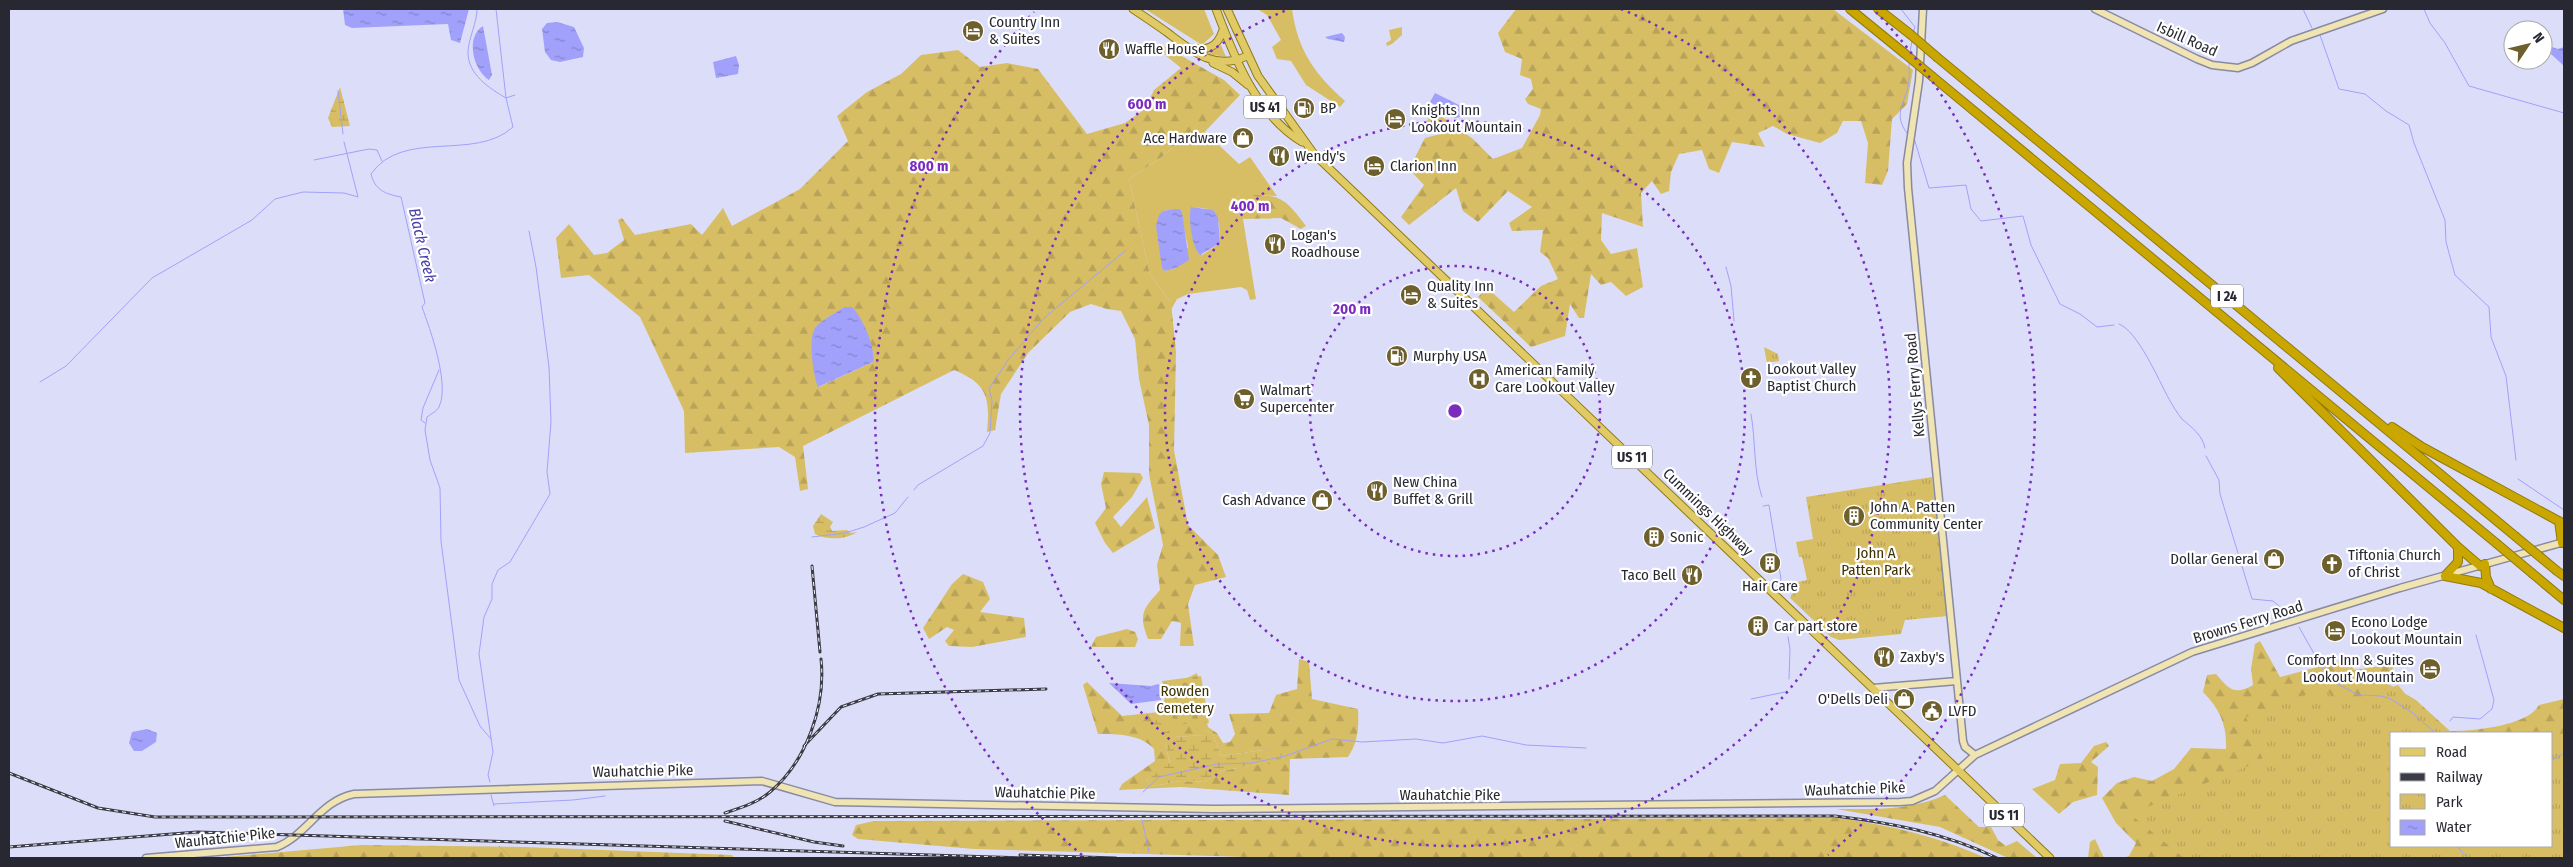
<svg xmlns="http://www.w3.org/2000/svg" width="2573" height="867" font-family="'Fira Sans Condensed',sans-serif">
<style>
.grass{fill:#d7be65;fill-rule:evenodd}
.forest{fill:url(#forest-firs);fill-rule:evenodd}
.wetland{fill:url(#wetland-marsh)}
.cemetery{fill:url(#cemetery-stones)}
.park{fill:url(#park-tufts)}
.water{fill:url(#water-ripples)}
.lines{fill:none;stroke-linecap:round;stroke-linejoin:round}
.stream{stroke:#a1a1fb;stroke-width:1}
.secondary-casing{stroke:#888aa2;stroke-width:9}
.primary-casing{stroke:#917a12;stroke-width:9}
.highway-casing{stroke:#917a12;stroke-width:10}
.secondary{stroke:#efe4b2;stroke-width:6}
.primary{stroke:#dfca66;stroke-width:7}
.highway{stroke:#c9a600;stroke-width:8}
.rail-casing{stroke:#3c3c48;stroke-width:3}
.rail{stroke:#fff;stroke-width:1;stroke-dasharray:4;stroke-linecap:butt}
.highway-bridge-casing{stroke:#917a12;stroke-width:10;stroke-linecap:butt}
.highway-bridge{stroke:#c9a600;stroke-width:8}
.ring{fill:none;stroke:#7b2cbf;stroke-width:2.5;stroke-dasharray:2.5 5}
.labels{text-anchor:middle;stroke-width:4.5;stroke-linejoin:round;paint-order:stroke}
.shield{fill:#fff;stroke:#686870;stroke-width:1}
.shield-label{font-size:14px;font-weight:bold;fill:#282832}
.poi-label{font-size:15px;fill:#282832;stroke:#fff;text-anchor:start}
.street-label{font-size:15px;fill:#282832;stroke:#fff}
.park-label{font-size:15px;fill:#3e3203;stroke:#fff}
.water-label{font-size:16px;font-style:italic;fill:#4a3fa5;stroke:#fff}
.centre{fill:#7b2cbf;stroke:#fff;stroke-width:2.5}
.ring-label{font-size:15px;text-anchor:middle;font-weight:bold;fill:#7b2cbf;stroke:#fff;stroke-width:4.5;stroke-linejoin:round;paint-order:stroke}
</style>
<defs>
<pattern id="forest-firs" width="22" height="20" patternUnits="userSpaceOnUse" patternTransform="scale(1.25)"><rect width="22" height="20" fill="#d7be65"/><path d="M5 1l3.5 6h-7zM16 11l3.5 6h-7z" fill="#b9a358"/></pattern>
<pattern id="wetland-marsh" width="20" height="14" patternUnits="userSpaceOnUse" patternTransform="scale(1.25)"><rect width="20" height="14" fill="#d7be65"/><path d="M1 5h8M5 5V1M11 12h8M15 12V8" fill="none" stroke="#b9a358"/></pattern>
<pattern id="cemetery-stones" width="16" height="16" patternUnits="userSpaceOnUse" patternTransform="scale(1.25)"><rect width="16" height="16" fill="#d7be65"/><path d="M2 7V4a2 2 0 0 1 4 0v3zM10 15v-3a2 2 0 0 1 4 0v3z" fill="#b9a358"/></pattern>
<pattern id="park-tufts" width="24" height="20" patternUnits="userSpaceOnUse" patternTransform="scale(1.25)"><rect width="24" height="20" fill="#d7be65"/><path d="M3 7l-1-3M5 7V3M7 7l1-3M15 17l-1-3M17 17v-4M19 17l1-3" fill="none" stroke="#b9a358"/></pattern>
<pattern id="water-ripples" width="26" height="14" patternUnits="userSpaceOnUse" patternTransform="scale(1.25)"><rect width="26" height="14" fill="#a1a1fb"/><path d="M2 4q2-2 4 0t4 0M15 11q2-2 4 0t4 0" fill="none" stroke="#8383cc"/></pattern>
</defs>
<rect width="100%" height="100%" fill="#dcdef9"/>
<path class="grass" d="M1145 9H1204L1214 34 1202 45Z
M1257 9H1292C1298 51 1314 73 1345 101L1340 107 1306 85 1291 61 1277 59 1272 47 1281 40 1267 15Z
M1402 27V35L1392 44 1387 46 1386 43 1391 40 1389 30Z
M1221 45 1226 57 1208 54Z
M1205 132 1239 164 1250 157 1277 196 1240 195 1229 203 1243 219 1256 299 1250 300 1247 290 1241 287 1188 294 1177 299 1171 310V302L1150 275 1129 179 1162 157 1179 142 1196 141ZM1193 207 1208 209 1219 223 1220 243 1202 255C1192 241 1188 223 1193 207ZM1180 209 1188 247 1176 268 1165 271 1163 211Z"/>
<path class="forest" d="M1516 9H1833L1913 70 1907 104 1892 119 1888 171 1882 185 1865 183 1868 143 1861 121H1843L1837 133 1820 143 1787 134 1773 126 1758 133 1765 147 1732 142 1719 173 1709 169 1702 150 1679 154 1671 172 1669 191 1661 194 1652 181 1641 193 1643 227 1602 213 1601 240 1611 254 1637 248 1643 287 1626 296 1611 282 1601 285 1591 274 1584 318H1579L1570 304 1565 336 1531 347 1478 297 1487 288 1514 312 1541 286 1558 279 1548 258 1540 252 1543 230 1512 231 1509 223 1532 207 1508 191 1478 222 1463 211 1456 188 1409 225 1401 217 1424 185 1409 169 1425 138 1440 134 1427 121 1434 111 1473 139 1493 159 1522 148 1540 115 1541 109 1528 104 1525 99 1533 89 1531 79 1520 75 1522 59 1505 52 1498 33Z
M1164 46 1224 80 1240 95 1196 141 1179 142 1162 157 1129 179 1150 275 1171 302 1176 352 1174 450 1188 525 1218 555 1226 577 1195 585 1188 604 1194 646H1180L1181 623 1172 621 1161 639H1148C1138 614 1143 609 1160 590L1157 565 1163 545 1149 474V425L1139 379 1135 339 1121 311 1107 309 1091 304 1070 312 1028 353 1001 394 995 430 987 432C990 398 988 384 954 370L803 446 808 489 800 491 795 457 779 447 685 453 684 411 640 317 589 275 561 278 556 238 569 224 594 255 607 253 624 240 618 220 622 218 635 235 691 224 702 235 723 208 732 226 800 189 848 141 837 116 867 92 901 74 921 55 958 50 980 67 1007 63 1038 69 1087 134 1125 123 1145 109 1154 90 1181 68 1159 50ZM844 307 873 362 819 387 816 327Z
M1240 195C1279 195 1282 194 1306 226L1301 229 1281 218 1243 219 1229 203Z
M1104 472 1140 473 1143 478 1132 497 1113 517 1121 527 1147 497 1155 528 1113 553 1105 543 1095 523 1106 508 1101 484Z
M963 574 983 582 990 599 980 612 1024 618 1026 637 972 647 949 646 945 641 954 630 947 627 929 639 923 628 952 584Z
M1127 629 1135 632 1138 639 1135 647H1091L1096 637Z
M2260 641 2280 677 2348 659 2354 670 2381 666 2390 661 2394 663 2392 671 2383 681 2416 700 2450 731C2473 731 2528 726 2539 705L2564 699V858H2124L2129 856 2136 843 2116 823 2102 798 2117 783 2134 777 2152 781 2174 769 2191 748 2226 749C2227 725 2220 709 2203 692L2207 675 2216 674C2229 689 2234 696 2253 685L2251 669 2255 644ZM2392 733H2552V846H2392Z
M1299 659 1309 662 1312 699 1358 709C1359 726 1358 743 1348 757L1290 759 1289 795 1181 787 1119 790 1122 784 1155 761 1154 749C1140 734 1118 734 1098 734L1083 685 1087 682 1122 716 1159 712 1170 687 1197 673 1208 727 1217 733 1223 743 1230 742 1235 734 1229 714 1269 713 1276 695 1297 689ZM1206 730 1213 734 1221 756 1263 750 1282 753 1247 766 1222 771 1205 782 1181 781 1153 786 1146 780 1170 764 1165 743 1174 737 1205 735Z
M2106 742 2109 746 2091 762 2098 767 2097 795 2073 802 2059 814 2032 789 2055 780 2060 764 2081 763 2094 746Z
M1945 795 1979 827H1991L1998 840 2006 846 2017 841 2037 858H2008L1940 827 1836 809C1873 809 1910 811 1945 795Z
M1839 818C1893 826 1936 836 1986 858H1279L974 849 858 839 852 835 856 825 874 821Z
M2095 839 2104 858H2088L2090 842Z
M361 845 525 847 732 855 734 858H213Z"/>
<path class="wetland" d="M340 87 350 126 332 127 328 118Z
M821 514 833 522 830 527 832 531 847 530 851 533 857 532C846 540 826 540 815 534L813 526Z
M1158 719 1174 737 1204 735 1206 730 1213 734 1221 756 1263 750 1282 752 1280 763 1247 766 1222 771 1205 782 1181 781 1153 786 1146 780 1170 763 1165 743 1148 726Z"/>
<path class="cemetery" d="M1201 676 1209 723 1172 724 1166 706 1162 681Z"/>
<path class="park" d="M1764 347 1778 354 1779 361 1767 363Z
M1932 477 1948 616 1905 620 1901 634 1839 640 1831 637 1790 598 1798 582 1807 580 1802 557H1799L1796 542 1813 539 1806 497Z
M2398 685 2421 713 2445 733H2392V846H2552V741L2564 737V858H2184L2130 814 2263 760 2246 717 2325 687 2332 697 2362 698Z"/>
<path class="water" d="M343 9H469L460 43 451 40 448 24 352 28 345 25Z
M557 22 574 27 584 48 583 57 560 62 551 60 545 52 542 29 547 23Z
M483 26 492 75 489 80C473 70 465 37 483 26Z
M1342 33 1345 37 1344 42 1328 39 1325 37Z
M2552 47 2558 49 2564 47V66L2551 54Z
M736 56 739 65 738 74 716 78 713 62Z
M1435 93 1467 109 1469 113 1467 116 1455 118 1430 102Z
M1191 207 1213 210 1218 217 1220 243 1200 255C1192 248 1188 218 1191 207Z
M1174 209H1180L1182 212 1189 260 1176 268 1165 271 1162 268 1156 226 1159 215 1163 211Z
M844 307H852C862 317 876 347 873 362L818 387C813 375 808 339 815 328 821 320 836 313 844 307Z
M1109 683 1151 686 1158 684 1161 686V700L1131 704Z
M147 729 157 733 156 742 142 751H134L129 743 132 732Z"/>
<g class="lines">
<path class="stream" d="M477 9C477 23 469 37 468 51 467 74 489 88 506 98L515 95
M1901 9 1915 27 1913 33
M2303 9 2312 28
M2424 9 2430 23 2445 43 2469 86 2564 113
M2320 35 2339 89 2365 94 2386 111 2409 125 2414 143 2445 220 2446 242 2455 275 2489 307 2491 337 2506 376 2516 460
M1910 53 1912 40
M338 91 343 134
M1907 133C1893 115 1904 104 1908 87 1910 78 1909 70 1909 62
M1914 138 1929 188 1966 185 1971 209 1981 221 2023 216 2031 245 2060 304 2080 314 2097 327 2114 325
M314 160 369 149 377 150 382 161
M1726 267 1731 286 1734 321
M2119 324C2138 331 2159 381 2169 399 2173 406 2177 413 2182 419 2192 428 2202 434 2205 448
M40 382 66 366 152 278 252 220 275 199 303 192 344 193 358 197 344 142
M1751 414C1756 442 1753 470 1762 497
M425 423 421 420 423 408 439 370
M2206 456 2219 480 2220 494 2252 599 2273 601 2286 612
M2518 479 2564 510
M914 490 918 485 983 446 990 433 992 400 989 389 1008 360 1044 318 1126 250
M1763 506 1769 505 1781 579 1779 590
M812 537 845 533 864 527 895 513 908 497
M2299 627 2329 680 2359 695 2381 696 2391 699 2413 713 2435 733
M1788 637 1790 649 1789 679
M1751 699 1785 692
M2450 721 2453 717 2480 719 2492 709 2494 700 2476 635
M2445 733 2446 731
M491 739 480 726 459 680 441 541 440 488 430 460 425 430 427 417C431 414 437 411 439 407 450 384 430 329 422 307L425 303 401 197C385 194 375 190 371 174 403 128 475 162 513 127L506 98 496 9
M2552 760 2564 753
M490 782 488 775 493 752 479 654 484 617 492 599V584L498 570 510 562 550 494 547 472 551 422 549 367 536 267 529 231
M1143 792 1159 777 1217 764 1252 763 1285 756 1332 739 1362 742 1416 739 1443 743 1482 736 1526 745 1586 748
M491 795 494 806
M494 804 573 800 605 796
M1142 820 1149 852
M499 846 511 858
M2457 846 2467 858"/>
<g class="secondary-casing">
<path id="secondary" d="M1923 9 1919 81 1907 163 1908 188 1963 741 1965 747 1975 755
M2095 9 2197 59 2212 65 2238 68 2252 63 2291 41 2383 9
M1873 688 1957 681
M146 858 277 847C307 835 320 801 354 794L762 781 835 802 1214 809 1900 802 1912 801 1935 791 1975 755 2192 652 2400 588 2564 542"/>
</g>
<g class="primary-casing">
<path id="primary" d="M1133 9C1145 17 1157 25 1168 33 1193 52 1215 71 1247 56
M1216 9C1234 57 1256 114 1302 142
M1227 9 1258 76 1314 154 2050 858
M1188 48C1206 51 1217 49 1223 30
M1213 63 1232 72 1248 85"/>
</g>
<g class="highway-casing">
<path id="highway" d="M1850 9 1904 53
M1878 9 1910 34
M1938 58 2515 536
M1933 77 2496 543
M2278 368 2458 547V562L2445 576
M2392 427 2422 447 2564 524
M2559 521 2562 543H2564
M2458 547 2480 566
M2485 564 2486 577 2491 589
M2557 571 2564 576
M2533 574 2564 600
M2445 576 2481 583 2564 628"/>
</g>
<use href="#secondary" class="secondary"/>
<use href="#primary" class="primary"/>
<use href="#highway" class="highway"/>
<g class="rail-casing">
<path id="rail" d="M812 566 820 652
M804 746 841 707 878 694 1046 689
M9 773 98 808 155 817 1835 816C1892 823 1945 833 1997 858
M725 813C740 808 757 803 770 792 807 761 826 705 821 659
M725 821 814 842 843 846
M9 847 197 832 1027 858
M1020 855 1116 858"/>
</g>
<use href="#rail" class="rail"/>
<g class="highway-bridge-casing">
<path id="highway-bridge" d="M1910 34 1938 58
M1904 53 1933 77
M2515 536 2557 571
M2496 543 2533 574"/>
</g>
<use href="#highway-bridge" class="highway-bridge"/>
</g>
<g class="ring">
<circle cx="1455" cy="411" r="145"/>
<circle cx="1455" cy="411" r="290"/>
<path d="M1621 9A435 435 0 1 1 1289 9"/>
<path d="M1082 855A580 580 0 0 1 1034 12M1876 12A580 580 0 0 1 1828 855"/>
</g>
<defs>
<g id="hotel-disc" transform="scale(1.125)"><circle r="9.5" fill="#6e602d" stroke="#fff"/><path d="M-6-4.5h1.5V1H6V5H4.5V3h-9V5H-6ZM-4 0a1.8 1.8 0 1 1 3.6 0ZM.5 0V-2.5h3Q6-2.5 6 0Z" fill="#fff"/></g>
<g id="restaurant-disc" transform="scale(1.125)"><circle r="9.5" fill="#6e602d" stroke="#fff"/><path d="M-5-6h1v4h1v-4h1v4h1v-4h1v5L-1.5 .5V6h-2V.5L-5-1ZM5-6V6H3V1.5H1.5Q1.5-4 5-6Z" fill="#fff"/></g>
<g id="fuel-disc" transform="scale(1.125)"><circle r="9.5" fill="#6e602d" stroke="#fff"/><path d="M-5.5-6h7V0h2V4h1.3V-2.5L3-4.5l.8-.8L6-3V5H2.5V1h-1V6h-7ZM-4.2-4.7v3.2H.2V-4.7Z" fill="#fff"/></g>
<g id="shop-disc" transform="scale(1.125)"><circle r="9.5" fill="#6e602d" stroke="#fff"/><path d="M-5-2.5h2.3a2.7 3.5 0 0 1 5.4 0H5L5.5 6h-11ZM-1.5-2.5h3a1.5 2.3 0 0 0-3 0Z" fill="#fff"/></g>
<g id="church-disc" transform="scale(1.125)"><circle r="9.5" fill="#6e602d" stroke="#fff"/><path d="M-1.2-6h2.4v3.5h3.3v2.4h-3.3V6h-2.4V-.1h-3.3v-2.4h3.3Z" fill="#fff"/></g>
<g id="hospital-disc" transform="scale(1.125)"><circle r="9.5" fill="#6e602d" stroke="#fff"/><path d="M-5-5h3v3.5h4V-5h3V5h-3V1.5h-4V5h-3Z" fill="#fff"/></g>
<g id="supermarket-disc" transform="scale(1.125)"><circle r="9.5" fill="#6e602d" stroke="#fff"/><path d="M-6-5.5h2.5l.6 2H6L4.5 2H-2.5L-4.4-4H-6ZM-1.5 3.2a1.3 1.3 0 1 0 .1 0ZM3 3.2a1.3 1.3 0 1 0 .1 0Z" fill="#fff"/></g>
<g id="building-disc" transform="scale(1.125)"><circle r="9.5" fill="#6e602d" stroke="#fff"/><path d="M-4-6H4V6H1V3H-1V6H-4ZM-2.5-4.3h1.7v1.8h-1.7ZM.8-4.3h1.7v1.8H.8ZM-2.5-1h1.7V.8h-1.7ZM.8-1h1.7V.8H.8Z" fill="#fff"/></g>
<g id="civic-disc" transform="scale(1.125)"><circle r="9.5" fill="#6e602d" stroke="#fff"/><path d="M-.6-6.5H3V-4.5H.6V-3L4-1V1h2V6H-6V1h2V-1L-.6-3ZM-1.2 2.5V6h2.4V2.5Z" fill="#fff"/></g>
</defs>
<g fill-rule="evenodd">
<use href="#hotel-disc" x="973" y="31"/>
<use href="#restaurant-disc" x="1109" y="49"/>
<use href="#fuel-disc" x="1304" y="108"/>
<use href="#hotel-disc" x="1395" y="119"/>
<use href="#shop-disc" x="1243" y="138"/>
<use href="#restaurant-disc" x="1279" y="156"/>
<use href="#hotel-disc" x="1374" y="166"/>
<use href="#restaurant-disc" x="1275" y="244"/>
<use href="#hotel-disc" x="1411" y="295"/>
<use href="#fuel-disc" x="1397" y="356"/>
<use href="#church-disc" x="1751" y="378"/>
<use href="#hospital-disc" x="1479" y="379"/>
<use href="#supermarket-disc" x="1244" y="399"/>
<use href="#restaurant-disc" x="1377" y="491"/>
<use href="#shop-disc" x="1322" y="500"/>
<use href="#building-disc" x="1854" y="516"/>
<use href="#building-disc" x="1654" y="537"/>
<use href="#shop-disc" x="2274" y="559"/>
<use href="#building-disc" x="1770" y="563"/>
<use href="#church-disc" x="2332" y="564"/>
<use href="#restaurant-disc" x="1692" y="575"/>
<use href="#building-disc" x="1758" y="626"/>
<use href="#hotel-disc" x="2335" y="631"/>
<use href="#restaurant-disc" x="1884" y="657"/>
<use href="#hotel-disc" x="2430" y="669"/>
<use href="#shop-disc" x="1904" y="699"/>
<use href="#civic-disc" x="1932" y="711"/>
</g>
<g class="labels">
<g class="shield">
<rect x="1244" y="95.5" width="42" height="23" rx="4"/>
<rect x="2211" y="284.5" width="32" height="23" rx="4"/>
<rect x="1612" y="445.5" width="40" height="23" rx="4"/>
<rect x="1984" y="803.5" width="40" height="23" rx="4"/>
</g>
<g class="shield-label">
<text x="1265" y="112">US 41</text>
<text x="2227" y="301">I 24</text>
<text x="1632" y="462">US 11</text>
<text x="2004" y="820">US 11</text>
</g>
<g class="poi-label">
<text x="989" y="27">Country Inn<tspan x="989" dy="17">&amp; Suites</tspan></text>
<text x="1125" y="54">Waffle House</text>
<text x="1320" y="113">BP</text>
<text x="1411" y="115">Knights Inn<tspan x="1411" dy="17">Lookout Mountain</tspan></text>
<text x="1227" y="143" text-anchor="end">Ace Hardware</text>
<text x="1295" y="161">Wendy's</text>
<text x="1390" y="171">Clarion Inn</text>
<text x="1291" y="240">Logan's<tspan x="1291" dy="17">Roadhouse</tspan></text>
<text x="1427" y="291">Quality Inn<tspan x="1427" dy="17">&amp; Suites</tspan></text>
<text x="1413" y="361">Murphy USA</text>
<text x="1767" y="374">Lookout Valley<tspan x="1767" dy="17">Baptist Church</tspan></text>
<text x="1495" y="375">American Family<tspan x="1495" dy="17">Care Lookout Valley</tspan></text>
<text x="1260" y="395">Walmart<tspan x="1260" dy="17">Supercenter</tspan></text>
<text x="1393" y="487">New China<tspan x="1393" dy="17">Buffet &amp; Grill</tspan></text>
<text x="1306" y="505" text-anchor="end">Cash Advance</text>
<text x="1870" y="512">John A. Patten<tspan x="1870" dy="17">Community Center</tspan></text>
<text x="1670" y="542">Sonic</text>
<text x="2348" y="560">Tiftonia Church<tspan x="2348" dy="17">of Christ</tspan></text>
<text x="2258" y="564" text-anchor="end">Dollar General</text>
<text x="1676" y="580" text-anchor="end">Taco Bell</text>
<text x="1770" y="591" text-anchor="middle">Hair Care</text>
<text x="2351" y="627">Econo Lodge<tspan x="2351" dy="17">Lookout Mountain</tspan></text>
<text x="1774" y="631">Car part store</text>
<text x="1900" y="662">Zaxby's</text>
<text x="2414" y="665" text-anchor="end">Comfort Inn &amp; Suites<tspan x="2414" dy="17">Lookout Mountain</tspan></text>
<text x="1888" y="704" text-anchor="end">O'Dells Deli</text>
<text x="1948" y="716">LVFD</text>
</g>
<g class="street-label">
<text transform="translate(2187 39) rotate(24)" y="5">Isbill Road</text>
<text transform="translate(1915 385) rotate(-95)" y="5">Kellys Ferry Road</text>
<text transform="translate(1708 512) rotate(44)" y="5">Cummings Highway</text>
<text transform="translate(2248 622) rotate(-17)" y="5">Browns Ferry Road</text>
<text transform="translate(643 771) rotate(-1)" y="5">Wauhatchie Pike</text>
<text transform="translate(1855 789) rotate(-2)" y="5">Wauhatchie Pike</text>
<text transform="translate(1045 793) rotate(1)" y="5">Wauhatchie Pike</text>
<text x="1450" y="800">Wauhatchie Pike</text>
<text transform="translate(225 838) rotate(-6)" y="5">Wauhatchie Pike</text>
</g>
<g class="park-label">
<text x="1876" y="558">John A<tspan x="1876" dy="17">Patten Park</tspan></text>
<text x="1185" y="696">Rowden<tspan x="1185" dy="17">Cemetery</tspan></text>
</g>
<g class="water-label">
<text transform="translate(423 245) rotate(77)" y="6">Black Creek</text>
</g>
</g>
<circle cx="1455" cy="411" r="8" class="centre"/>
<g class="ring-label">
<text x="1147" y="109">600 m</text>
<text x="929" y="171">800 m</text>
<text x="1250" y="211">400 m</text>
<text x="1352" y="314">200 m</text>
</g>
<rect width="2573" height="867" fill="none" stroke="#282832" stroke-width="20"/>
<rect x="2390" y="732" width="162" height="115" fill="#ffffff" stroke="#a9a9ad"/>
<rect x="2400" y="748" width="25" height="8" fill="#dfca66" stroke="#a9a9ad"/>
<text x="2436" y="757" font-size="15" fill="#282832">Road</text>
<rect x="2400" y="773" width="25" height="8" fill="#3c3c48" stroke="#a9a9ad"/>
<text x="2436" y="782" font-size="15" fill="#282832">Railway</text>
<rect x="2400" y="794" width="25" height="15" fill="url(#park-tufts)" stroke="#a9a9ad"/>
<text x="2436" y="807" font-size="15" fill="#282832">Park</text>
<rect x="2400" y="820" width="25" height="15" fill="url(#water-ripples)" stroke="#a9a9ad"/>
<text x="2436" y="832" font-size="15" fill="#282832">Water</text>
<g transform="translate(2528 45) rotate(55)"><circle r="24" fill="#ffffff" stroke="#a9a9ad"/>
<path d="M0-4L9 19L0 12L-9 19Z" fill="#6e602d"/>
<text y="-8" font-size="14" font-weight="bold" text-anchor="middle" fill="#282832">N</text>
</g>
</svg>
